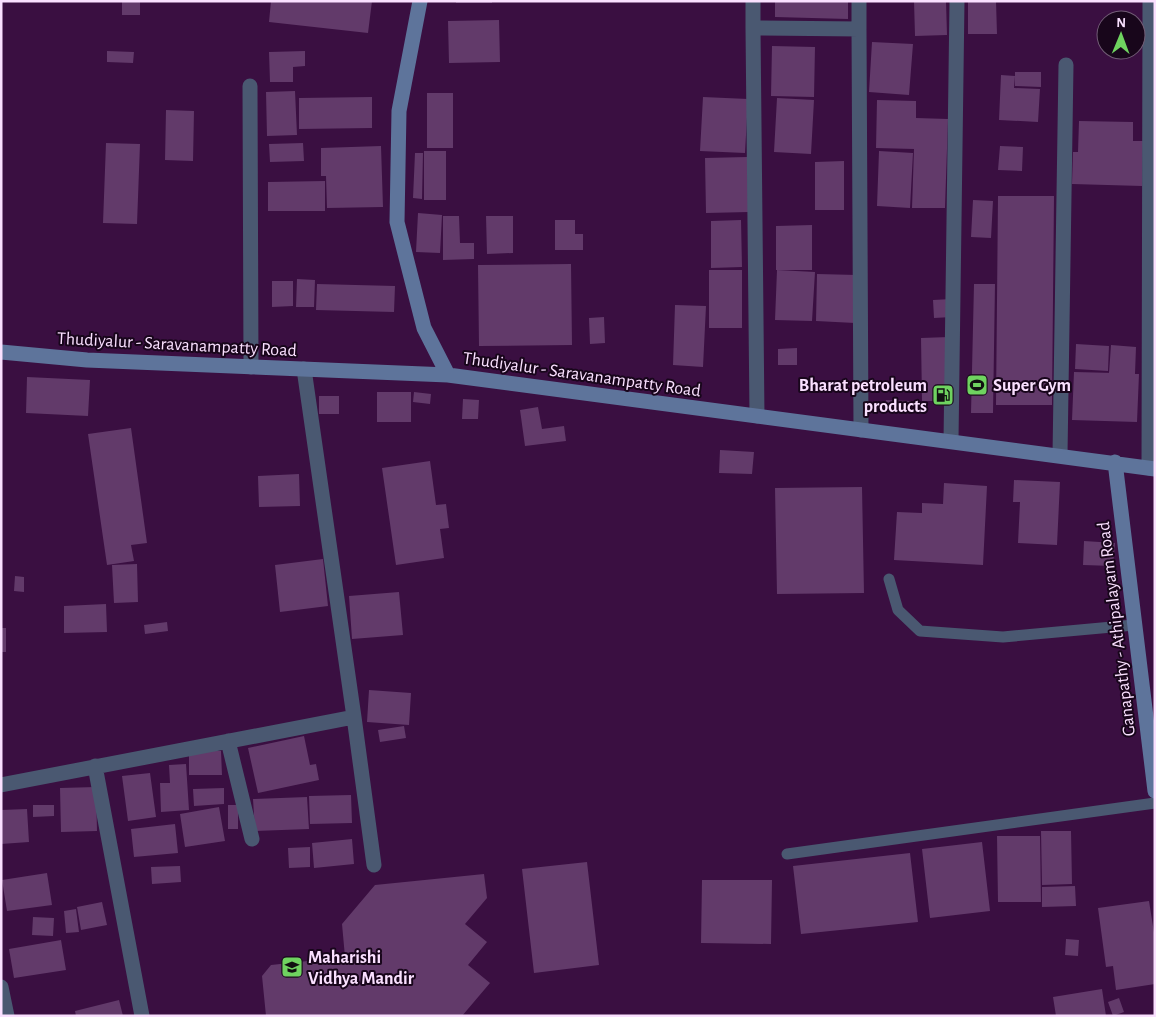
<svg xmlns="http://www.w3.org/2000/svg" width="1156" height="1017" font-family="'Alegreya Sans',sans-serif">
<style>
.building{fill:#623a6a}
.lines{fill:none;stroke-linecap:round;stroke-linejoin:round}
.service{stroke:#4a5871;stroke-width:11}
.minor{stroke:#4a5871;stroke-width:15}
.secondary{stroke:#5e749b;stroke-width:15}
.labels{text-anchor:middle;stroke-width:4;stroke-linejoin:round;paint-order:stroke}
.street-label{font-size:18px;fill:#fae0ff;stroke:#18061b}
.poi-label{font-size:18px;font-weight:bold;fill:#fae0ff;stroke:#18061b;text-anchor:start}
</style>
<rect width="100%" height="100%" fill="#3a0f41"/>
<path class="building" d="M122 1H140V15H122Z
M271 1H372L368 33 269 22Z
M456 1H492V3H456Z
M775 1H848V19L775 17Z
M914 1H946L947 35 915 36Z
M968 1H996L997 34H968Z
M499 20 500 62 449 63 448 21Z
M872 42 913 44 909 95 869 92Z
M772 46 815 47 814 97 771 96Z
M107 51 134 52 133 63 107 62Z
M305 51V66L293 67V82H270L269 52Z
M1015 72H1041V87L1015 86Z
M1001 75 1015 76 1014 88 1040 89 1038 122 999 120Z
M295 91 297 135 267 136 266 92Z
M427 93H453V148H427Z
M372 97V128L299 129V98Z
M703 97 748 99 745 153 700 151Z
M777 98 814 100 811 154 774 152Z
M877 100 916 101V118L948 119 945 208H912L914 149 876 148Z
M166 110 194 111 193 161 165 160Z
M1079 121 1133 122V141H1143L1142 186 1072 184 1073 152H1078Z
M106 143 140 144 137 224 103 223Z
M303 143 304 161 270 162 269 144Z
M381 146 383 207 327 208 326 176H321V148Z
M1000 146 1023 147 1022 171 998 170Z
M424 151H446V200H424Z
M879 151 913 153 910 208 877 206Z
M415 153H423L422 199 413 198Z
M747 157 749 212 706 213 705 158Z
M844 161V210H815V162Z
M325 181V211H268V182Z
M998 196H1054L1052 405H996Z
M973 200 993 201 991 238 971 237Z
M418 213 442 215 440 253 416 252Z
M443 216H459L460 243H474V259L443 260Z
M486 216H513V253L487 254Z
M555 220H575V234H583V250H555Z
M741 220 742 267 711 268V221Z
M812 225V270H776V226Z
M571 264 572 345 479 346 478 265Z
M709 270H742V328H709Z
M777 270 815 272 812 321 775 320Z
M817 274 857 275 855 323 816 321Z
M297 279 315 280 314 307H296Z
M272 281H293V306L272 307Z
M317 284 395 286 394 312 316 310Z
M974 284H995L993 413H971Z
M952 299V317L934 318 933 300Z
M675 305 706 306 703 367 673 365Z
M604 317 605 343 590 344 589 318Z
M949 337V401H922L921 338Z
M1076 344 1109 346 1108 371 1075 369Z
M1111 345 1136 347 1135 374H1139L1137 422 1072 420 1074 372 1115 373H1109Z
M797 348V365H778V349Z
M27 377 90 380 88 416 26 413Z
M377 392H411V422H377Z
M414 392 431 394 430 404 413 402Z
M319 396H339V414H319Z
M463 399 479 400 478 419H462Z
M886 400 911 401V410L885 409Z
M538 407 542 429 564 426 566 441 525 446 520 410Z
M131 428 147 543 131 545 134 561 107 565 88 434Z
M720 450 754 452 752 474 719 473Z
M430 461 436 505 446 504 449 528 440 529 444 558 396 565 382 468Z
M299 474 300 506 259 507 258 476Z
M1014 480 1060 482 1057 545 1018 543 1020 502H1013Z
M944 483 987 486 983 565 894 560 897 512 922 513V503L943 504Z
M862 487 864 593 777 594 775 488Z
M1084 541 1115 543 1113 566 1083 565Z
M323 559 328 606 280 612 275 565Z
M137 564 138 602 114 603 112 565Z
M15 576 24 577V592L14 591Z
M399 592 403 635 352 639 349 596Z
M106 604 107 632 64 633V606Z
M167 622 168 631 145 634 144 625Z
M1 628H6V652H1Z
M369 690 411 693 409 725 367 722Z
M404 726 406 738 380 742 378 730Z
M304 736 310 765 316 764 319 780 258 793 248 748Z
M189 751H221L222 775H189Z
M186 764 189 810 161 812 160 783H170L169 765Z
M150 773 156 817 128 821 122 776Z
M96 787 97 831 61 832 60 788Z
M224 788V804L194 806 193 789Z
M351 795 352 823 310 824 309 796Z
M307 797 309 829 255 831 253 799Z
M33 805H54V816L33 817Z
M228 805H238V829H228Z
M219 807 225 841 185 847 180 814Z
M27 809 29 842 1 844V810Z
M175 824 178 853 134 857 131 829Z
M1041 831H1071L1072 884 1042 885Z
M997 836H1040L1041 902H998Z
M352 839 354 864 314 868 312 843Z
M982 842 990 911 930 918 922 849Z
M310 847V867L289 868 288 848Z
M910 853 918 922 801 934 793 866Z
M587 862 599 965 534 973 522 869Z
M180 866 181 882 152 884 151 867Z
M47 873 52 905 7 911 2 880Z
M484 874 487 898 465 924 487 942 468 965 490 983 462 1016H266L262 976 271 965 345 957 342 924 375 885Z
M702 880H772L771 944 701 943Z
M1075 886 1076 906 1042 907V887Z
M1149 901 1155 939V984L1116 990 1113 966 1106 967 1098 908Z
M102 902 107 925 81 930 77 907Z
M76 909 79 932 66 933 64 911Z
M33 917 54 918 53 936 32 935Z
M1066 939 1079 940 1078 956 1065 955Z
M61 940 66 970 14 978 9 949Z
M1102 989 1106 1016H1056L1053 997Z
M1119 998 1124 1012 1113 1016 1108 1002Z
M119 1000 123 1016H76L75 1011Z"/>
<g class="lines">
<path class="service" d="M889 579 898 610 920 631 1003 637 1134 625
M787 854 1155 803"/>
<path class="minor" d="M753 1V28
M859 1V29
M250 86 251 367
M304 369 354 717
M757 416 753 28 859 29 861 430
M951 441 957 1
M1060 455 1066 65
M1149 468 1150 1
M228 741 252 839
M95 766 142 1016
M1 785 354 717 374 865
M1 987 7 1016"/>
<path class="secondary" d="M420 1 399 111 397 222 424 328 448 375
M1 352 87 360 448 375 1155 469
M1115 462 1155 791"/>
</g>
<defs>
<g id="stadium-square" transform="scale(1.125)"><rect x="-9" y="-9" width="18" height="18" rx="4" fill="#6fd360" stroke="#18061b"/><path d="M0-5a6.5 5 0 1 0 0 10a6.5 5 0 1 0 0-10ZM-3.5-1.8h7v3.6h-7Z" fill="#111"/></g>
<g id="fuel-square" transform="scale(1.125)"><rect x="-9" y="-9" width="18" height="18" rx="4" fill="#6fd360" stroke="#18061b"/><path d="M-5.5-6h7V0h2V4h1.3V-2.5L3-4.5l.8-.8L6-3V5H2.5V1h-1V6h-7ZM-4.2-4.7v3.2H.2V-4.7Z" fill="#111"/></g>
<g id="school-square" transform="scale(1.125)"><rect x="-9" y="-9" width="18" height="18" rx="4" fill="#6fd360" stroke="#18061b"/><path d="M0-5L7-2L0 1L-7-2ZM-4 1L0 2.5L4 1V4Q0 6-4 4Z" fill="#111"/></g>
</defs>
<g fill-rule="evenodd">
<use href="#stadium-square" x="977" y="385"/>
<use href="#fuel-square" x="943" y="395"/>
<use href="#school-square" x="292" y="967"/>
</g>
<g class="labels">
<g class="street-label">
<text transform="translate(177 344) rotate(3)" y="6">Thudiyalur - Saravanampatty Road</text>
<text transform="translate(582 374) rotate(8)" y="6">Thudiyalur - Saravanampatty Road</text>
<text transform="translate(1116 629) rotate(-97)" y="6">Ganapathy - Athipalayam Road</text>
</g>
<g class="poi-label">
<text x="927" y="391" text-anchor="end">Bharat petroleum<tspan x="927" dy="21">products</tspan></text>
<text x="993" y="391">Super Gym</text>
<text x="308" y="963">Maharishi<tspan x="308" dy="21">Vidhya Mandir</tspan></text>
</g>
</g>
<rect width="1156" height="1017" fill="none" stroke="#fae0ff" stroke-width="5"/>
<g transform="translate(1121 35) rotate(1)"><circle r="24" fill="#18061b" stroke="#725d76"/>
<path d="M0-4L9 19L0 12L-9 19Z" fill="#6fd360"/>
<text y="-8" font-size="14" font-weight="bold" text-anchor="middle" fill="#fae0ff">N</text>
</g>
</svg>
